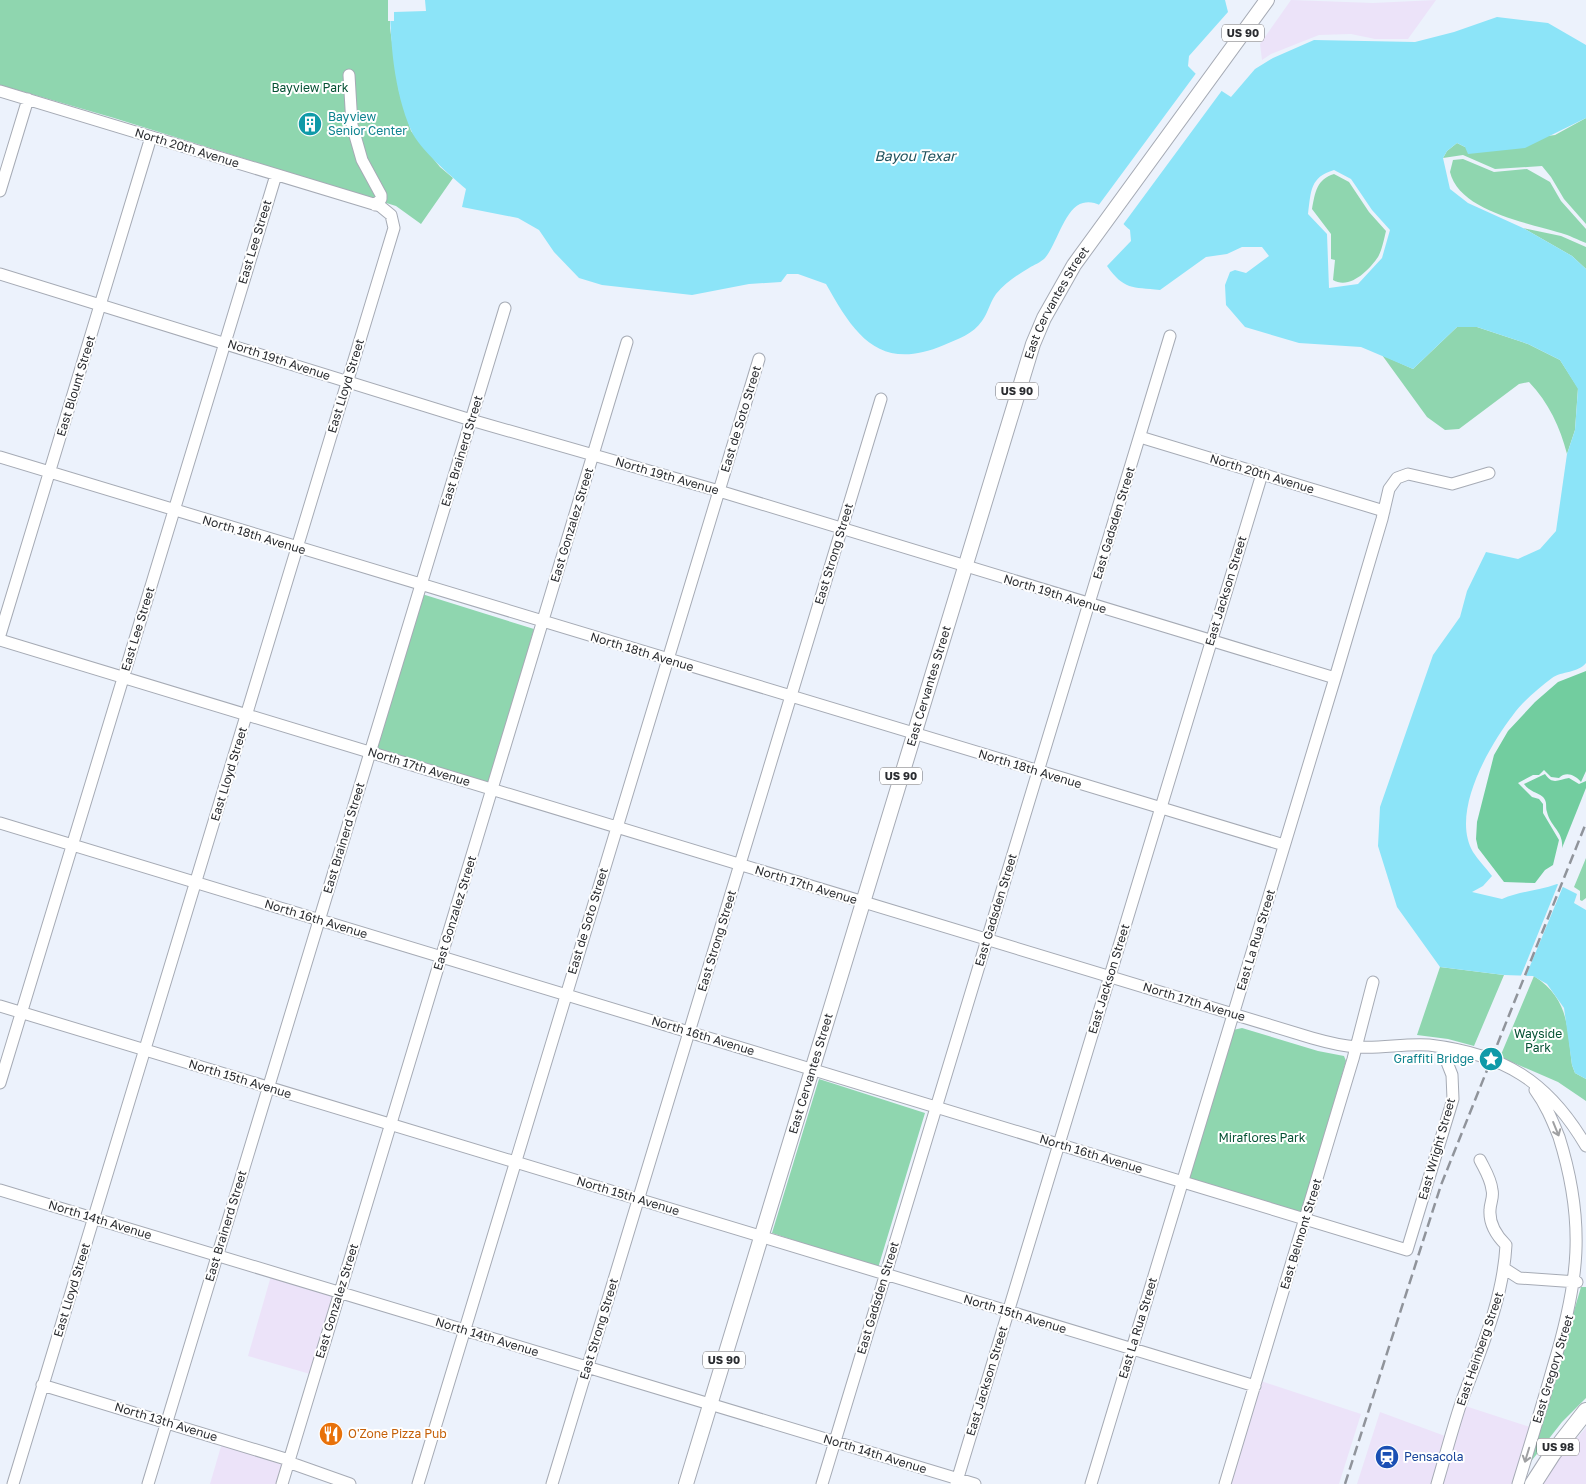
<svg xmlns="http://www.w3.org/2000/svg" width="1586" height="1484" font-family="'Golos Text',sans-serif">
<style>
.commercial{fill:#ece3f9}
.green{fill:#8fd6af}
.forest{fill:#72cd9f}
.water{fill:#8ce4f8;fill-rule:evenodd}
.pier{fill:#ecf2fc}
.lines{fill:none;stroke-linecap:round;stroke-linejoin:round}
.minor-casing{stroke:#a6abb5;stroke-width:13}
.major-casing{stroke:#a6abb5;stroke-width:16}
.highway-casing{stroke:#a6abb5;stroke-width:18}
.minor{stroke:#fff;stroke-width:11}
.major{stroke:#fff;stroke-width:14}
.highway{stroke:#fff;stroke-width:16}
.rail{stroke:#90949b;stroke-width:2.5;stroke-dasharray:10 5;stroke-linecap:butt}
.oneway{stroke:#9fa0a2}
.labels{text-anchor:middle;stroke-width:4;stroke-linejoin:round;paint-order:stroke}
.shield{fill:#fff;stroke:#6a6b6e;stroke-width:1}
.shield-label{font-size:11px;font-weight:bold;fill:#2a2c30}
.park-label{font-size:12px;fill:#065234;stroke:#fff}
.culture-label{font-size:12px;fill:#0d838f;stroke:#fff;text-anchor:start}
.street-label{font-size:12px;fill:#2a2c30;stroke:#fff}
.food-label{font-size:12px;fill:#c56008;stroke:#fff;text-anchor:start}
.transit-label{font-size:12px;fill:#164399;stroke:#fff;text-anchor:start}
.water-label{font-size:14px;font-style:italic;fill:#1e515c;stroke:#fff}
</style>
<rect width="100%" height="100%" fill="#ecf2fc"/>
<path class="commercial" d="M1291 0 1373 3 1436 0 1408 39H1375L1351 34 1319 35 1271 54 1262 60 1260 44Z
M271 1276 334 1295 310 1374 248 1356Z
M1261 1381 1361 1414 1339 1484H1231Z
M1456 1403 1530 1427 1513 1484H1357L1380 1412 1445 1436Z
M1586 1428V1484H1542L1549 1468Z
M222 1443 284 1462 277 1484H210Z"/>
<path class="green" d="M0 0H390V28L399 91 411 131 440 167 453 178 421 224 396 206 114 118 0 85Z
M1586 118V224L1564 199 1551 177 1542 166 1495 169 1463 155 1443 158 1447 151 1457 143 1465 147 1555 135Z
M1463 159 1494 172 1527 169 1550 182 1561 201 1586 229V243C1578 240 1569 235 1561 233 1528 223 1459 211 1450 172L1453 160Z
M1334 174 1349 182 1369 212 1386 231C1384 239 1382 250 1378 257 1369 270 1350 290 1333 280L1335 260 1331 259V234L1312 209C1315 192 1317 179 1334 174Z
M1523 228 1561 236 1586 247V269L1572 256Z
M1457 327H1477L1528 344 1560 360 1578 388 1575 430 1567 454C1560 427 1549 403 1529 382L1519 384 1459 429 1445 430 1427 417 1382 355 1413 369Z
M422 594 534 629 489 785 375 749Z
M1586 858V898L1582 901 1580 900V891L1574 887Z
M1440 967 1504 975 1474 1046 1448 1039 1417 1035Z
M1534 976C1569 999 1567 1026 1572 1065L1575 1073 1586 1079V1101L1558 1082 1500 1057Z
M1242 1028 1318 1051 1344 1056 1346 1061 1301 1215 1188 1180 1233 1030Z
M819 1079 925 1113 878 1268 772 1233Z
M1581 1287H1586V1398L1562 1422 1529 1464Z"/>
<path class="forest" d="M1586 671V771L1581 782C1575 775 1566 771 1559 778L1551 777 1544 770 1539 775H1533L1518 783 1532 797 1539 799 1543 804V813L1559 840 1553 865 1545 870 1535 883 1504 882 1478 848 1476 839 1477 822 1494 755 1508 731 1535 702 1558 682Z
M1545 774C1553 786 1559 779 1569 778L1579 784 1586 781V788L1562 848C1564 832 1550 826 1547 812 1545 806 1548 803 1543 797 1537 792 1530 792 1524 784Z"/>
<path class="water" d="M390 0H1225L1228 12 1189 56 1188 66 1197 75 1231 97 1255 69 1273 58 1314 40 1415 42 1454 32 1497 17 1548 23 1586 45V118L1525 148 1468 154 1465 147 1457 143 1447 151 1443 158 1450 189 1468 203 1523 228 1572 256 1586 269V663C1578 673 1562 671 1552 678 1539 688 1522 702 1513 715 1489 746 1450 813 1473 852 1478 860 1486 868 1492 876L1483 886 1472 892 1502 899C1520 891 1538 891 1557 884L1577 894 1574 903 1586 910V1079L1575 1073 1572 1065 1564 1008 1547 984 1533 976 1504 975 1440 967 1397 907 1378 846 1380 807 1433 655 1460 617 1467 591 1486 552 1518 559 1540 549 1556 531 1567 454 1575 430 1578 389 1560 360 1528 344 1477 327H1457L1413 369 1361 347 1299 343 1245 327 1226 305 1225 285 1230 272 1235 270 1246 273 1269 256 1262 247H1242L1227 254 1206 257 1160 290C1132 287 1124 290 1107 266L1131 241 1130 230C1118 220 1101 198 1083 203 1065 207 1057 244 1045 258 1041 262 1034 265 1029 268 1017 275 1005 283 996 294 990 302 988 313 982 321 973 334 958 339 944 345 879 373 854 334 826 284L798 274H787L781 282 749 284 692 295 602 285 579 278 554 252 539 230 518 218 462 207 466 189C450 175 419 149 411 130 394 91 390 42 390 0ZM1334 170 1351 179 1372 210 1390 230 1382 258 1358 284 1329 288 1327 234 1308 214C1311 191 1310 177 1334 170Z"/>
<path class="pier" d="M388 0H425L426 11 394 12V21H388Z
M1197 72 1223 89 1122 226 1098 206Z
M1559 882 1564 884 1525 978H1520Z"/>
<g class="lines">
<g class="minor-casing">
<path id="minor" d="M349 75 352 125 362 160 381 195V199L375 205
M0 91 380 206 391 215 394 228 13 1484
M0 191 28 99
M0 274 471 420 719 491 1335 678
M1140 437 1384 511
M0 457 1284 845
M0 635 151 137
M0 640 1312 1038C1326 1042 1341 1046 1357 1047 1381 1049 1405 1043 1429 1045 1504 1054 1548 1081 1586 1146
M0 823 1407 1250 1453 1099 1452 1075 1441 1047
M0 1006 1255 1386
M0 1083 276 175
M0 1190 975 1484
M1505 1269 1519 1278 1577 1282
M42 1385 289 1460
M288 1462 350 1484
M148 1484 505 308
M282 1484 627 342
M418 1484 759 359
M552 1484 881 399
M822 1484 1170 336
M956 1484 1262 474
M1091 1484 1335 678 1382 519 1389 489 1397 478 1408 474 1452 484 1489 473
M1225 1484 1353 1059 1373 982
M1437 1484C1445 1457 1452 1430 1461 1403 1480 1351 1503 1301 1506 1245 1497 1236 1489 1224 1490 1210 1490 1203 1494 1197 1492 1190 1491 1179 1485 1170 1480 1160
M1518 1484C1530 1445 1542 1406 1553 1367 1579 1282 1586 1223 1559 1137 1552 1120 1546 1105 1535 1090"/>
</g>
<g class="major-casing">
<g id="major">
<path id="s1" d="M686 1484 1033 344 1044 318 1074 265 1267 0"/>
</g>
</g>
<g class="highway-casing">
<path id="highway" d="M1533 1484 1553 1453 1586 1411"/>
</g>
<use href="#minor" class="minor"/>
<use href="#major" class="major"/>
<use href="#highway" class="highway"/>
<path class="rail" d="M1345 1484 1441 1185 1586 823"/>
</g>
<defs><path id="oneway-shaft" d="M-6 0H5M1.5-3L5.5 0L1.5 3" fill="none" stroke-width="1.6" stroke-linecap="round" stroke-linejoin="round" transform="scale(1.25)"/></defs>
<g class="oneway">
<use href="#oneway-shaft" transform="translate(1556 1129) rotate(68)"/>
<use href="#oneway-shaft" transform="translate(1527 1455) rotate(107)"/>
</g>
<defs>
<g id="building-disc" transform="scale(1.25)"><circle r="9.5" fill="#0f9aa8" stroke="#fff"/><path d="M-4-6H4V6H1V3H-1V6H-4ZM-2.5-4.3h1.7v1.8h-1.7ZM.8-4.3h1.7v1.8H.8ZM-2.5-1h1.7V.8h-1.7ZM.8-1h1.7V.8H.8Z" fill="#fff"/></g>
<g id="sight-disc" transform="scale(1.25)"><circle r="9.5" fill="#0f9aa8" stroke="#fff"/><path d="M0-6L1.8-2.2L6-1.7L2.9 1.2L3.7 5.4L0 3.3L-3.7 5.4L-2.9 1.2L-6-1.7L-1.8-2.2Z" fill="#fff"/></g>
<g id="restaurant-disc" transform="scale(1.25)"><circle r="9.5" fill="#e8710a" stroke="#fff"/><path d="M-5-6h1v4h1v-4h1v4h1v-4h1v5L-1.5 .5V6h-2V.5L-5-1ZM5-6V6H3V1.5H1.5Q1.5-4 5-6Z" fill="#fff"/></g>
<g id="station-disc" transform="scale(1.25)"><circle r="9.5" fill="#1a4fb4" stroke="#fff"/><path d="M-3-6H3Q5-6 5-4V2Q5 4 3 4L4.5 6H3L1.5 4h-3L-3 6H-4.5L-3 4Q-5 4-5 2V-4Q-5-6-3-6ZM-3.5-4v3h7v-3ZM-3.5 1v1.5H-2V1ZM2 1v1.5H3.5V1Z" fill="#fff"/></g>
</defs>
<g fill-rule="evenodd">
<use href="#building-disc" x="310" y="124"/>
<use href="#sight-disc" x="1491" y="1059"/>
<use href="#restaurant-disc" x="331" y="1434"/>
<use href="#station-disc" x="1387" y="1457"/>
</g>
<g class="labels">
<g class="shield">
<rect x="1222" y="24.5" width="42" height="17" rx="4"/>
<rect x="996" y="382.5" width="42" height="17" rx="4"/>
<rect x="880" y="767.5" width="42" height="17" rx="4"/>
<rect x="703" y="1351.5" width="42" height="17" rx="4"/>
<rect x="1537" y="1438.5" width="42" height="17" rx="4"/>
</g>
<g class="shield-label">
<text x="1243" y="37">US 90</text>
<text x="1017" y="395">US 90</text>
<text x="901" y="780">US 90</text>
<text x="724" y="1364">US 90</text>
<text x="1558" y="1451">US 98</text>
</g>
<g class="park-label">
<text x="310" y="92">Bayview Park</text>
<text x="1538" y="1038">Wayside<tspan x="1538" dy="14">Park</tspan></text>
<text x="1262" y="1142">Miraflores Park</text>
</g>
<g class="culture-label">
<text x="328" y="121">Bayview<tspan x="328" dy="14">Senior Center</tspan></text>
<text x="1474" y="1063" text-anchor="end">Graffiti Bridge</text>
</g>
<g class="street-label">
<text transform="translate(187 148) rotate(17)" y="4">North 20th Avenue</text>
<text transform="translate(255 242) rotate(-73)" y="4">East Lee Street</text>
<text dy="4" stroke="none"><textPath href="#s1" startOffset="1239">East Cervantes Street</textPath></text>
<text transform="translate(279 360) rotate(18)" y="4">North 19th Avenue</text>
<text transform="translate(76 386) rotate(-73)" y="4">East Blount Street</text>
<text transform="translate(346 386) rotate(-73)" y="4">East Lloyd Street</text>
<text transform="translate(741 419) rotate(-73)" y="4">East de Soto Street</text>
<text transform="translate(462 451) rotate(-73)" y="4">East Brainerd Street</text>
<text transform="translate(1262 474) rotate(17)" y="4">North 20th Avenue</text>
<text transform="translate(667 476) rotate(16)" y="4">North 19th Avenue</text>
<text transform="translate(1114 523) rotate(-73)" y="4">East Gadsden Street</text>
<text transform="translate(572 525) rotate(-73)" y="4">East Gonzalez Street</text>
<text transform="translate(254 535) rotate(17)" y="4">North 18th Avenue</text>
<text transform="translate(834 554) rotate(-73)" y="4">East Strong Street</text>
<text transform="translate(1226 591) rotate(-73)" y="4">East Jackson Street</text>
<text transform="translate(1055 594) rotate(17)" y="4">North 19th Avenue</text>
<text transform="translate(138 629) rotate(-73)" y="4">East Lee Street</text>
<text transform="translate(642 652) rotate(17)" y="4">North 18th Avenue</text>
<text dy="4" stroke="none"><textPath href="#s1" startOffset="834">East Cervantes Street</textPath></text>
<text transform="translate(419 767) rotate(17)" y="4">North 17th Avenue</text>
<text transform="translate(1030 769) rotate(17)" y="4">North 18th Avenue</text>
<text transform="translate(229 774) rotate(-73)" y="4">East Lloyd Street</text>
<text transform="translate(344 838) rotate(-73)" y="4">East Brainerd Street</text>
<text transform="translate(806 885) rotate(17)" y="4">North 17th Avenue</text>
<text transform="translate(996 910) rotate(-73)" y="4">East Gadsden Street</text>
<text transform="translate(455 913) rotate(-73)" y="4">East Gonzalez Street</text>
<text transform="translate(316 919) rotate(17)" y="4">North 16th Avenue</text>
<text transform="translate(588 921) rotate(-73)" y="4">East de Soto Street</text>
<text transform="translate(1256 940) rotate(-73)" y="4">East La Rua Street</text>
<text transform="translate(717 941) rotate(-73)" y="4">East Strong Street</text>
<text transform="translate(1109 979) rotate(-73)" y="4">East Jackson Street</text>
<text transform="translate(1194 1002) rotate(17)" y="4">North 17th Avenue</text>
<text transform="translate(703 1036) rotate(17)" y="4">North 16th Avenue</text>
<text dy="4" stroke="none"><textPath href="#s1" startOffset="429">East Cervantes Street</textPath></text>
<text transform="translate(240 1079) rotate(17)" y="4">North 15th Avenue</text>
<text transform="translate(1437 1149) rotate(-74)" y="4">East Wright Street</text>
<text transform="translate(1091 1154) rotate(17)" y="4">North 16th Avenue</text>
<text transform="translate(628 1196) rotate(17)" y="4">North 15th Avenue</text>
<text transform="translate(100 1220) rotate(17)" y="4">North 14th Avenue</text>
<text transform="translate(226 1226) rotate(-73)" y="4">East Brainerd Street</text>
<text transform="translate(1301 1234) rotate(-73)" y="4">East Belmont Street</text>
<text transform="translate(72 1290) rotate(-73)" y="4">East Lloyd Street</text>
<text transform="translate(878 1298) rotate(-73)" y="4">East Gadsden Street</text>
<text transform="translate(337 1301) rotate(-73)" y="4">East Gonzalez Street</text>
<text transform="translate(1015 1314) rotate(17)" y="4">North 15th Avenue</text>
<text transform="translate(1138 1328) rotate(-73)" y="4">East La Rua Street</text>
<text transform="translate(599 1329) rotate(-73)" y="4">East Strong Street</text>
<text transform="translate(487 1337) rotate(17)" y="4">North 14th Avenue</text>
<text transform="translate(1480 1349) rotate(-71)" y="4">East Heinberg Street</text>
<text transform="translate(1553 1369) rotate(-73)" y="4">East Gregory Street</text>
<text transform="translate(987 1381) rotate(-73)" y="4">East Jackson Street</text>
<text transform="translate(166 1422) rotate(17)" y="4">North 13th Avenue</text>
<text transform="translate(875 1454) rotate(17)" y="4">North 14th Avenue</text>
</g>
<g class="food-label">
<text x="348" y="1438">O'Zone Pizza Pub</text>
</g>
<g class="transit-label">
<text x="1404" y="1461">Pensacola</text>
</g>
<g class="water-label">
<text x="915" y="161">Bayou Texar</text>
</g>
</g>
</svg>
